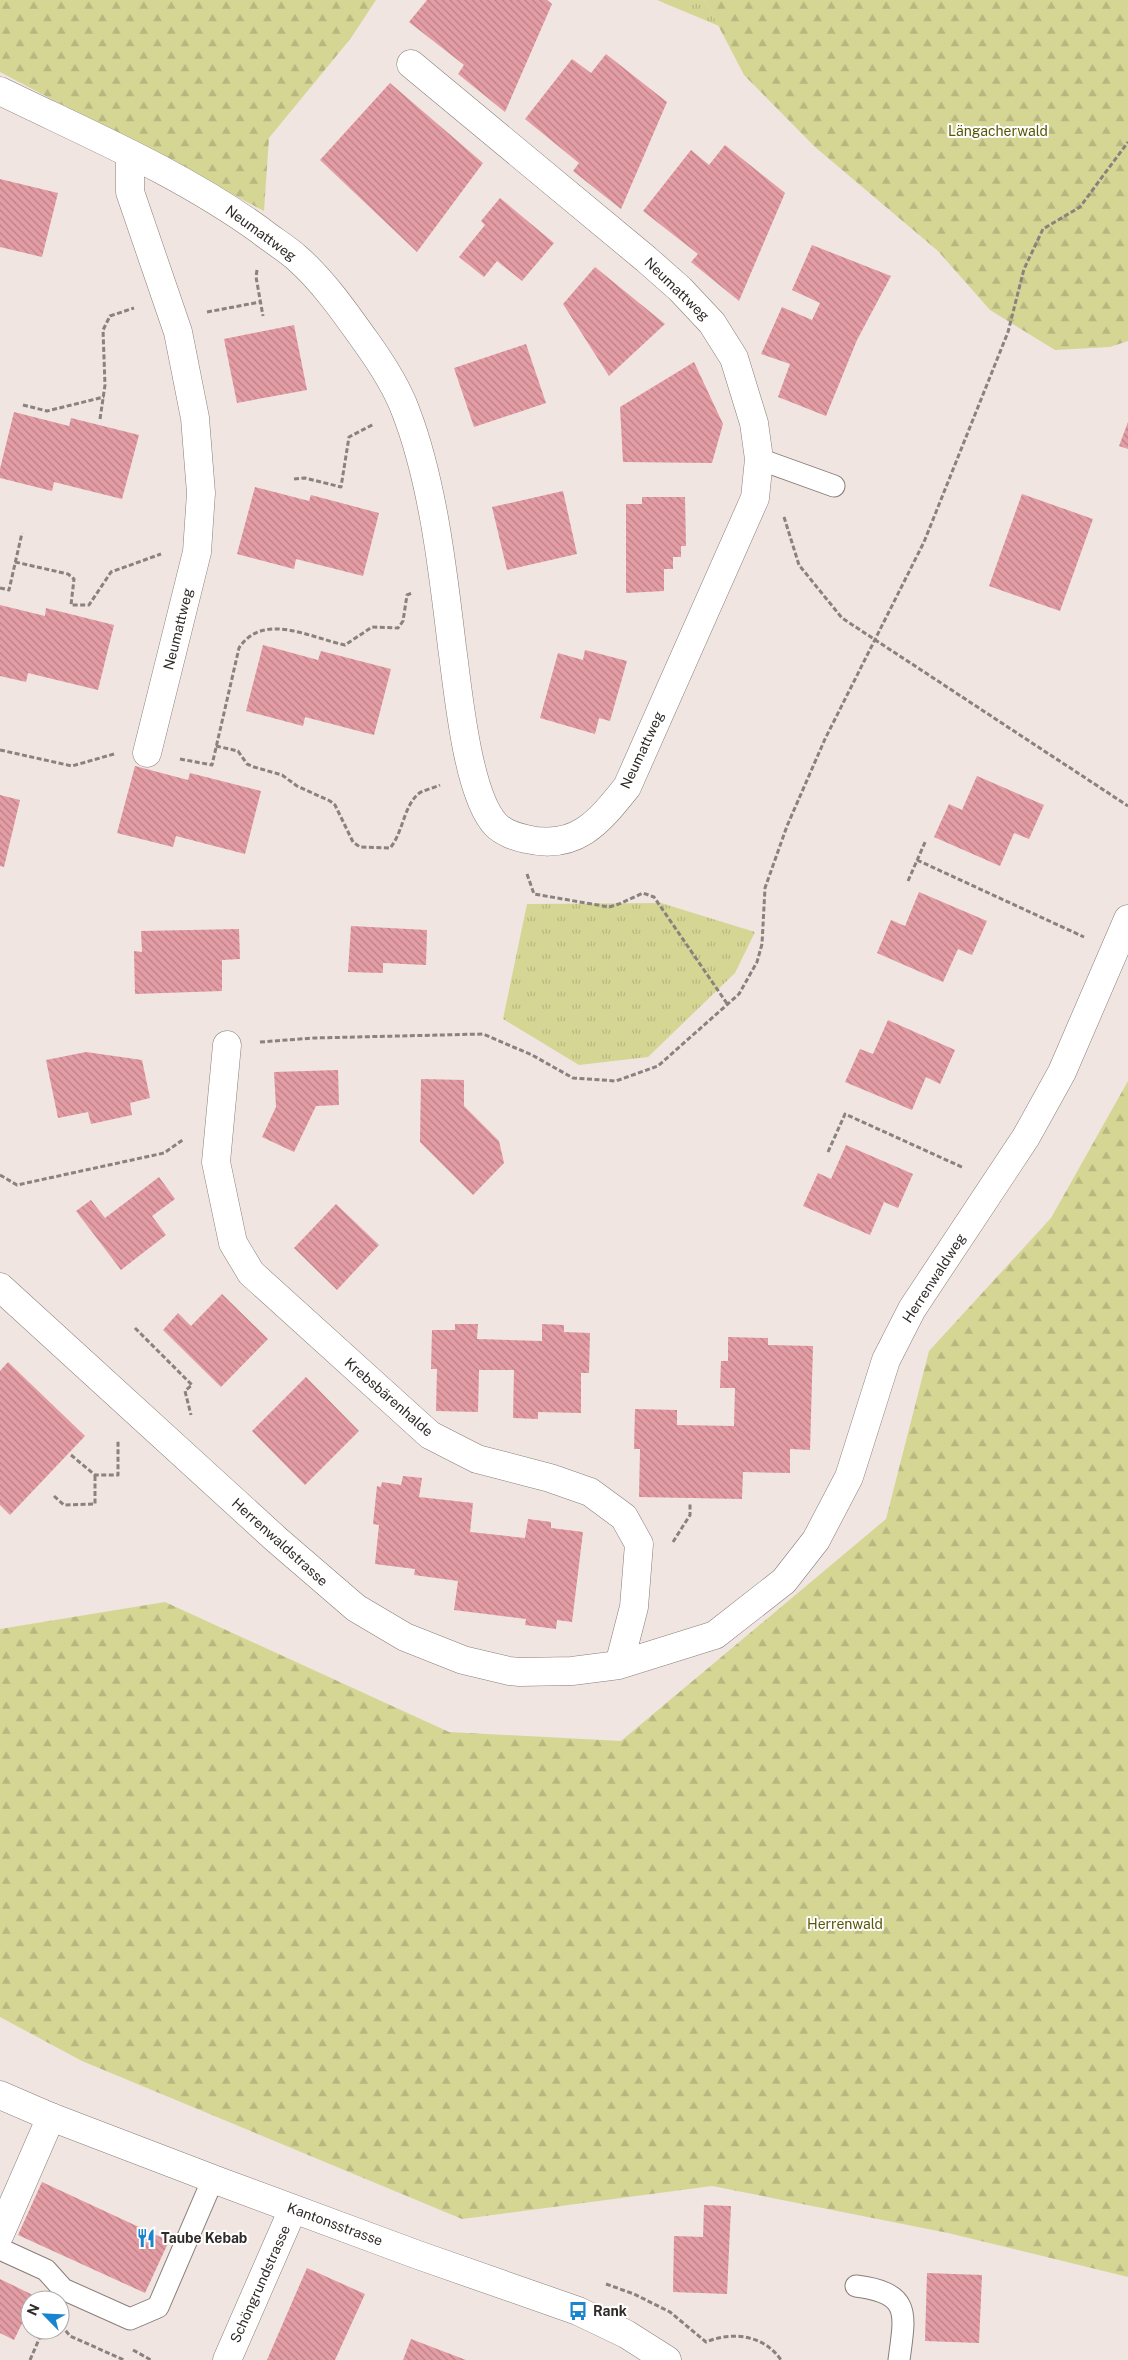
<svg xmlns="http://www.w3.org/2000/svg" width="1128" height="2360" font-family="'Public Sans',sans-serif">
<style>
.grass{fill:url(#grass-tufts)}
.forest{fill:url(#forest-firs)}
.building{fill:url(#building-back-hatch)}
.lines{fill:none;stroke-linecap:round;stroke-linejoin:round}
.service-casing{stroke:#887e7a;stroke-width:23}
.minor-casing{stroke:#887e7a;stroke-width:29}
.secondary-casing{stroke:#887e7a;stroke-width:29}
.path{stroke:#89827f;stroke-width:3;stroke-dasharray:5 2.5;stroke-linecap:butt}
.service{stroke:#fff;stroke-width:21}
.minor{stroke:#fff;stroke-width:28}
.secondary{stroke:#fff;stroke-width:28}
.labels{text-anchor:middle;stroke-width:4;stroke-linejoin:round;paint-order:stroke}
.park-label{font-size:14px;fill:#585606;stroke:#fff}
.street-label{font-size:14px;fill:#2f2b29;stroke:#fff}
.poi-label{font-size:14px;font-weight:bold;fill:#2f2b29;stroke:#fff;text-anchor:start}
</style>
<defs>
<pattern id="grass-tufts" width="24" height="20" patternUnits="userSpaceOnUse" patternTransform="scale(1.25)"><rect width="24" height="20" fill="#d5d694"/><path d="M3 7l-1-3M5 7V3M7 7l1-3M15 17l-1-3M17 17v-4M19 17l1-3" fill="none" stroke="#b7b880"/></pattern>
<pattern id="forest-firs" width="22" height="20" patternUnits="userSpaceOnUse" patternTransform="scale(1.25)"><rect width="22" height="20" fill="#d5d694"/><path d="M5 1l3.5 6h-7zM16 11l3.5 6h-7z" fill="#b7b880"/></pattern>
<pattern id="building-back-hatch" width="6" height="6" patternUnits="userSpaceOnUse" patternTransform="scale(1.25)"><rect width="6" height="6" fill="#e49da4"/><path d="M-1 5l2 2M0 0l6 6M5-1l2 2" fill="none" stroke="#b98086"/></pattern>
</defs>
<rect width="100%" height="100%" fill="#f0e5e1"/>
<path class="grass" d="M657 0H705L719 26Z
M661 903 755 932 735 973 648 1057 579 1065 503 1019 527 904Z"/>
<path class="forest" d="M0 0H376L351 38 269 138 264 211 0 72Z
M705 0H1128V341L1110 347 1055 350 990 310 938 251 815 147 744 75Z
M1128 1081V2277L948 2233 712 2186 462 2219 82 2061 0 2017V1629L165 1602 449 1732 621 1741 886 1519 929 1351 1051 1218Z"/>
<path class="building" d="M427 0H547L552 4 505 112 458 74 464 65 409 22Z
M606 54 667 102 621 209 573 171 579 163 525 119 572 59 591 73Z
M390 83 483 163 417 252 320 160Z
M725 145 785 193 739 301 691 262 698 254 643 211 691 150 709 165Z
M0 179 58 193 42 257 0 247Z
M500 198 554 243 522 281 497 261 484 277 459 257 485 225 481 221Z
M812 245 891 276 857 340 826 416 778 397 790 364 761 354 782 307 812 320 820 303 792 290Z
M595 267 665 324 609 376 563 304Z
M294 325 307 390 237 403 224 339Z
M526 344 546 403 474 427 454 368Z
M694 362 723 424 712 463 623 462 620 407Z
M14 412 69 426 71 418 139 435 122 499 54 482 52 491 0 478V469Z
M1128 422V449L1119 446Z
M255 487 309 501 311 495 379 513 363 576 296 559 294 569 237 554Z
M563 491 577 554 507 570 492 507Z
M1022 494 1093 519 1060 611 989 586Z
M642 497H685L686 546H681V557H673V569H664V591L626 593V504H642Z
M0 605 45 616 46 608 114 625 98 690 28 673 26 682 0 676Z
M263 645 318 660 321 651 391 669 374 735 305 717 303 726 246 711Z
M585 650 627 661 610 721 599 718 595 734 540 718 558 653 583 660Z
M135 766 188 780 190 773 261 791 245 854 176 836 173 847 117 833Z
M977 776 1044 805 1029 839 1014 833 1000 866 934 837 949 804 962 810Z
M0 795 20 800 4 867 0 866Z
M919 892 987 921 972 955 958 949 943 982 877 953 891 920 905 926Z
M351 926 427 930 426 965 383 963V973L348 972Z
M239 929 240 959 222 960V991L135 994 134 951 142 952 141 931Z
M888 1020 955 1050 940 1084 926 1077 912 1110 845 1082 860 1049 873 1054Z
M86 1052 142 1060 150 1098 130 1103 132 1115 91 1124 88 1112 58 1118 46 1060Z
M338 1070 339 1105 316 1106 294 1152 262 1137 276 1107 274 1072Z
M421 1079 464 1080V1106L499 1141 504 1163 473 1195 420 1142Z
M846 1145 913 1174 898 1208 884 1202 870 1235 803 1206 818 1173 831 1179Z
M159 1177 175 1199 152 1216 166 1235 121 1270 76 1211 91 1200 105 1218Z
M336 1204 379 1245 337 1290 294 1248Z
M222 1294 268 1339 221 1387 163 1330 178 1313 191 1326Z
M455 1324H478L477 1339 542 1341V1324L564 1325V1332L590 1333 589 1373H581V1413L538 1412V1419L513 1418 514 1370H479L478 1412 436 1411 437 1369H431L432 1330H455Z
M728 1337 768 1338V1345L813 1346 810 1450 790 1449V1473L743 1472 742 1499 639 1497 640 1449H634L635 1409 677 1410V1425L734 1426 735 1388H720L721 1361H728Z
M8 1362 85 1436 10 1515 0 1505V1371Z
M306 1377 359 1431 305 1485 252 1431Z
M403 1476 422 1478 419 1497 473 1503 470 1532 525 1538 528 1519 551 1522V1528L583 1532 572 1622 557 1620 556 1629 525 1625 526 1619 454 1610 458 1581 414 1575 415 1569 375 1564 379 1525 373 1524 377 1486 381 1487 382 1482 401 1485Z
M42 2182 169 2241 145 2293 18 2235Z
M704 2205 731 2206 727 2294 673 2292 674 2236 703 2237Z
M307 2268 365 2294 335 2360H267Z
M927 2273 982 2275 979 2343 925 2341Z
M0 2279 35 2296 34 2300H30V2307L14 2340 0 2333Z
M411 2339 466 2360H403Z"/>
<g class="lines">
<g class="service-casing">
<path id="service" d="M759 459 834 486
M0 2249 46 2270 63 2289 130 2319 158 2307 213 2179
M856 2286C912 2293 905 2314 899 2360"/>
</g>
<g class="minor-casing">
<path id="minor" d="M0 91C88 134 181 173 261 231 272 240 286 248 297 258 323 281 344 311 364 339 380 361 397 387 406 412 433 482 443 572 452 647 458 689 467 795 496 825 503 832 516 837 526 839 576 851 599 822 627 787L755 498 759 459 754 423 734 358 712 323 680 289 646 259 411 64
M130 154V192L178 332 195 418 201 493 197 552 147 753
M227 1045 216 1162 233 1243 251 1273 430 1435 477 1459 550 1478 590 1492 624 1517 639 1544 634 1607 619 1665
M0 1287 277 1540 356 1608 405 1637 463 1660 509 1671 520 1672 572 1671 619 1665 715 1635 784 1581 816 1540 849 1477 886 1360 912 1309 1026 1137 1062 1072 1128 919
M0 2234 51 2117
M227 2360 293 2209"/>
</g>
<g class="secondary-casing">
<path id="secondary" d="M0 2095 51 2117 221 2182 418 2255 578 2311 626 2334 667 2360"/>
</g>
<path class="path" d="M257 270 256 277 263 316
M207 312 260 302
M23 405 47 411 104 397
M100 419 105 385 103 330 110 316 134 308
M294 479 305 478 341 487 349 437 374 424
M784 517 799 565 842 618 1128 806
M15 562 68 574 74 579 71 605H89L111 572 161 554
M0 588 9 590 22 533
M216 746 238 751 247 764 254 767 282 775 297 786 330 801 335 805 353 842 360 847 390 848C403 833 403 808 418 794 423 790 434 788 440 785
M0 750 72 766 114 754
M180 759 212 765 239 648C263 611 311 638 345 645L372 627 398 628 403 621 407 595 412 593
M917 860 1084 937
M527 874 534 894 609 907 619 904 643 893 654 897 728 1005
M908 881 926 840
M260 1042 314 1038 483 1034 532 1055 573 1078 616 1081 658 1066 739 994 757 962 762 944 765 888 787 826 825 739 924 542 1008 332 1024 269 1043 229 1080 207 1128 142
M828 1152 845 1114 964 1168
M0 1175 17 1185 164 1153 184 1139
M135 1328 192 1385 185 1391 191 1415
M71 1455 95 1475H118V1440
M54 1496 64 1505 95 1504V1475
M673 1542 690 1515V1503
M606 2284 634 2294 670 2312 706 2342C733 2331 764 2335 781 2360
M61 2325 70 2336 124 2360
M133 2350 151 2360
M30 2360 43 2330"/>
<use href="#service" class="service"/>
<use href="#minor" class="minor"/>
<use href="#secondary" class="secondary"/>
</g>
<defs>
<g id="restaurant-bare" transform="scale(1.5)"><path d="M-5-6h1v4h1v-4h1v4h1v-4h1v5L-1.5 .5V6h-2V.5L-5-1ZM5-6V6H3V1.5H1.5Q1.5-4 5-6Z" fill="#1a85cf" stroke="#fff" stroke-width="2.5" paint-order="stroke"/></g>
<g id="bus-bare" transform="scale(1.5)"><path d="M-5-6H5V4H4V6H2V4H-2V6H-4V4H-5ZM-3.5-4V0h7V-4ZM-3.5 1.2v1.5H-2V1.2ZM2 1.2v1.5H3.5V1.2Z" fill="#1a85cf" stroke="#fff" stroke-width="2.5" paint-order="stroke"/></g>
</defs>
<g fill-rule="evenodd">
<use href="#restaurant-bare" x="146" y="2238"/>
<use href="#bus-bare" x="578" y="2311"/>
</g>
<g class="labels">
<g class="park-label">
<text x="998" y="136">Längacherwald</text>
<text x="845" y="1929">Herrenwald</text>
</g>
<g class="street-label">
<text transform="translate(261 233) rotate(36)" y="5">Neumattweg</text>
<text transform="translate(677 289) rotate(44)" y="5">Neumattweg</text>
<text transform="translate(178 629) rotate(-76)" y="5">Neumattweg</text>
<text transform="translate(642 750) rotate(-65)" y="5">Neumattweg</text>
<text transform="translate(934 1278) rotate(-57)" y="5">Herrenwaldweg</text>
<text transform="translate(389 1397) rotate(41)" y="5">Krebsbärenhalde</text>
<text transform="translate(280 1542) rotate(42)" y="5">Herrenwaldstrasse</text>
<text transform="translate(335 2224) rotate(20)" y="5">Kantonsstrasse</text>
<text transform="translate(260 2284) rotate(-66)" y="5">Schöngrundstrasse</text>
</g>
<g class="poi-label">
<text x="161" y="2243">Taube Kebab</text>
<text x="593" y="2316">Rank</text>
</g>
</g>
<g transform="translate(45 2315) rotate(294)"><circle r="24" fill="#ffffff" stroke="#acaaa9"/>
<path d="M0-4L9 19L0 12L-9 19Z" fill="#1a85cf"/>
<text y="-8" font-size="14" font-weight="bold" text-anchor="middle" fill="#2f2b29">N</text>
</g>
</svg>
